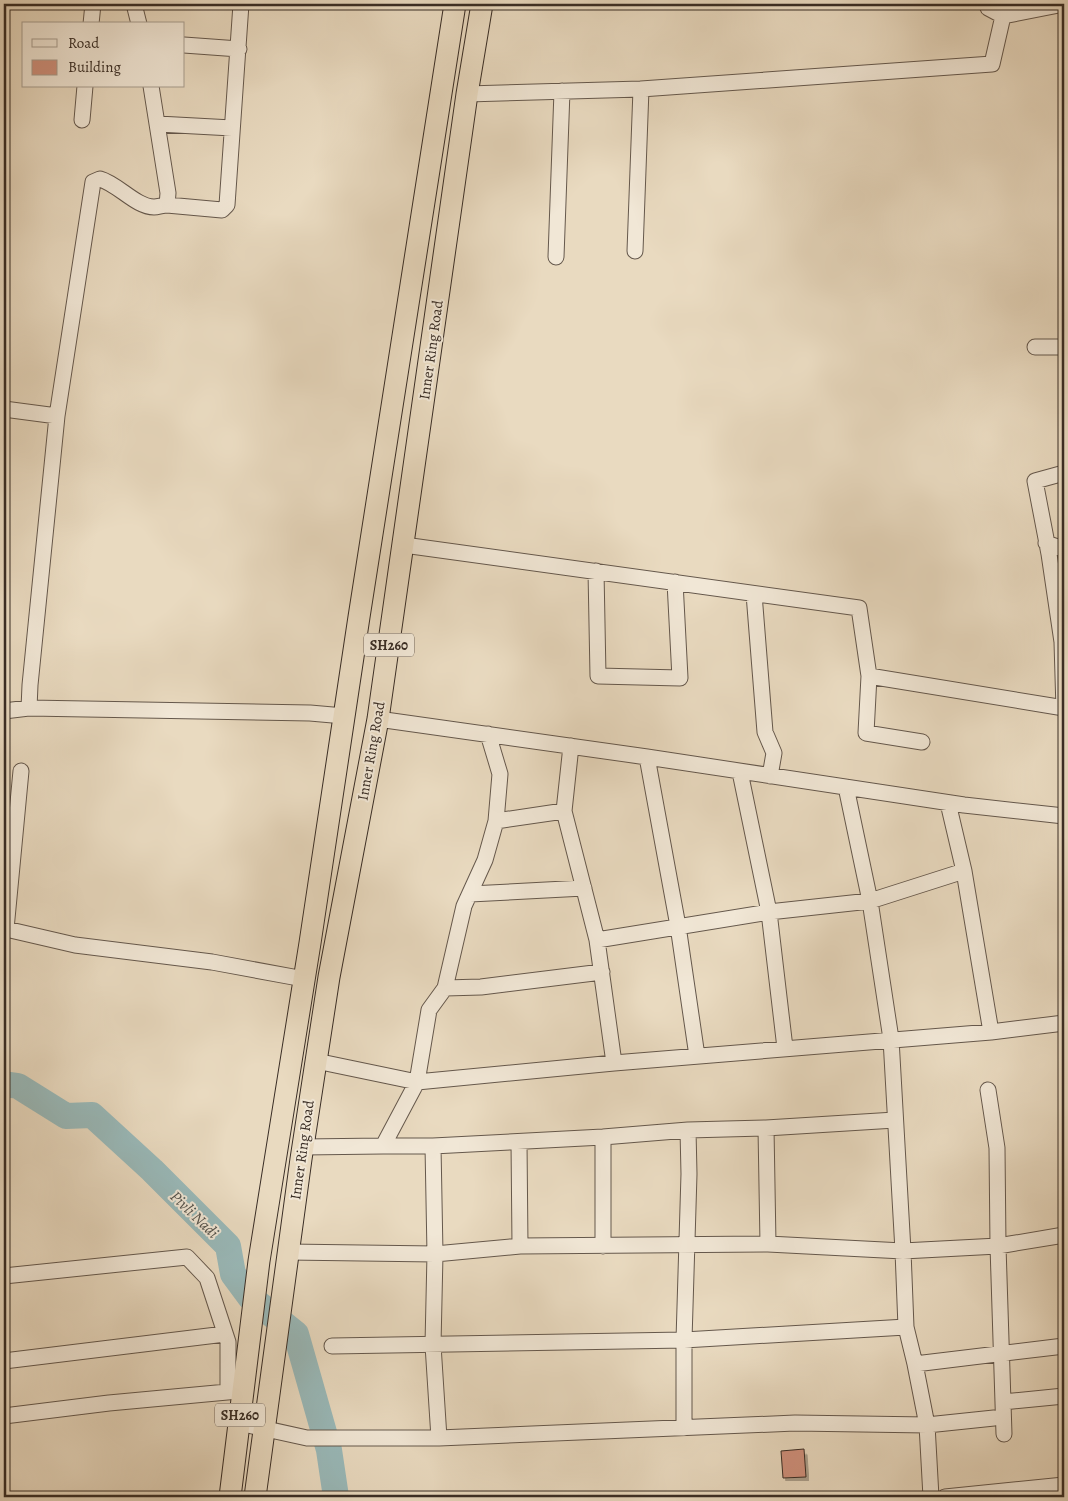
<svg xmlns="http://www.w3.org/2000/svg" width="1068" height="1501" font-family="Alegreya,serif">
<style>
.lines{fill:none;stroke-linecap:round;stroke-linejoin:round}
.river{stroke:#99b9b9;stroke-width:26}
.building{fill:#d0917d;stroke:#392d25;filter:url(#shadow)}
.minor-casing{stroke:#65584c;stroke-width:17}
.highway-casing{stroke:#392d25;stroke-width:23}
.minor{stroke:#f1e7d6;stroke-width:15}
.highway{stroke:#e9dac0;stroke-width:21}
.labels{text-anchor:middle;stroke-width:4;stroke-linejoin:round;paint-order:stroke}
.shield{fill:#f1e7d6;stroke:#70655a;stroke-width:1}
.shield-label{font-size:14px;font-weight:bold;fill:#392d25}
.street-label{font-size:15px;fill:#392d25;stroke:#f1e7d6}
.water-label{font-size:16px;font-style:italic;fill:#51504a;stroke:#f1e7d6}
</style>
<defs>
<filter id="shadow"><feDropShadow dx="3" dy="5.5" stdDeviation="0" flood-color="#0004"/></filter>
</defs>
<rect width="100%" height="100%" fill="#e9dac0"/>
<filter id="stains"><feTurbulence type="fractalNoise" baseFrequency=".004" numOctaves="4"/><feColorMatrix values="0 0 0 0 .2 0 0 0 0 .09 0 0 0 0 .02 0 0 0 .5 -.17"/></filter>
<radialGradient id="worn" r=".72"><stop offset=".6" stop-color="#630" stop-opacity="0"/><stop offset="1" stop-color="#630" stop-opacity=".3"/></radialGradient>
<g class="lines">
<path class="river" d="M4 1084 18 1086 66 1116 92 1115 152 1170 228 1246 233 1274 250 1297 296 1334 329 1450 336 1497"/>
</g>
<path class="building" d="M804 1449 806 1477 783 1478 781 1451Z"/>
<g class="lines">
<g class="minor-casing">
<path id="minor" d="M134 4 139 24
M987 4 988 8 1003 16 1064 4
M91 24 93 4
M184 45 239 49
M151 86 168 193 167 205C163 205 158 207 154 207 136 207 118 184 100 179L93 182 57 416 30 685 29 708 310 713 344 716
M641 89 992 64 1003 16
M467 94 641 89 635 251
M82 120 85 86
M158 124 232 128
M167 205 222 210 227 205 241 4
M556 257 562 91
M1035 347H1064
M4 409 57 416
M1064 473 1035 481 1049 554 1062 642 1064 710
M1046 543 1064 549
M404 545 859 608 869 676 1064 708
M596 571 598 676 680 678 675 582
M754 594 765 732 774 753 770 776
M869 676 866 733 922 742
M4 711 29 708
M378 719 647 757 964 805 1064 816
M488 734 500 774 496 821
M571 746 564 811 597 940 614 1063
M647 757 678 926 697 1056
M21 771 6 929 75 945 212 962 304 979
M740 772 769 912 785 1048
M846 787 870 901 891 1039 903 1251 998 1246 1064 1235
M948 803 964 871 991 1032
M470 894 584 888
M597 940 769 912 870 901 964 871
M445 988 481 987 602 972
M316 1061 417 1082 614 1063 991 1032 1064 1023
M988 1090 997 1148 998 1246 1004 1434
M766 1128 768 1244
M603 1137V1246
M519 1142 520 1246
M383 1146H433
M303 1147 383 1146 417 1082 429 1010 445 988 464 906 485 860 496 821 564 811
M288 1252 435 1254 520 1246 768 1244 903 1251 906 1327
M4 1276 187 1257 207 1278 228 1342V1392
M332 1346 684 1340 906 1327 915 1364 1064 1346
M914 1359 927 1425 994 1418
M4 1361 225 1334
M1003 1402 1064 1396
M4 1416 109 1403 238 1391
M239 1423 307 1438H439L433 1345 435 1254 433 1146 603 1137 688 1130 766 1128 895 1120
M684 1428V1340L689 1174 688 1130
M439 1438 795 1423 927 1425 931 1497
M945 1497 1064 1485"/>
</g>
<g class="highway-casing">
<path id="highway" d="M230 1497 259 1261 310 943 359 617 455 4
M255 1497 301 1159 329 977 378 719 467 94 482 4"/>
</g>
<use href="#minor" class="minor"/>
<use href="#highway" class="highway"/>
</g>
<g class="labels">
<g class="shield">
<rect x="364" y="633.5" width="50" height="23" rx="4"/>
<rect x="215" y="1403.5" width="50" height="23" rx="4"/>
</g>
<g class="shield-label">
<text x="389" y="650">SH260</text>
<text x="240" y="1420">SH260</text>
</g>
<g class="street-label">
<text transform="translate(431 350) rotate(-82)" y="5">Inner Ring Road</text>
<text transform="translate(371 751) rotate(-80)" y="5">Inner Ring Road</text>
<text transform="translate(302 1150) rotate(-82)" y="5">Inner Ring Road</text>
</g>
<g class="water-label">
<text transform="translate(195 1214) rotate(44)" y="6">Pivli Nadi</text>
</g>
</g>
<rect width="1068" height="1501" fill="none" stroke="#e9dac0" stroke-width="20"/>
<rect x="5" y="5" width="1058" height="1491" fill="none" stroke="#392d25" stroke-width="2.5"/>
<rect x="10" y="10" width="1048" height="1481" fill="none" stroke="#392d25"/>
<rect x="22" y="22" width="162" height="65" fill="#f1e7d6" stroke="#a79d8f"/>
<rect x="32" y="39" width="25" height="8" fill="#f1e7d6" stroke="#a79d8f"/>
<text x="68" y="48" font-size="15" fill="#392d25">Road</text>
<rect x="32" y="60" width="25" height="15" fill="#d0917d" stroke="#a79d8f"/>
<text x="68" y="72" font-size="15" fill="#392d25">Building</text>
<rect width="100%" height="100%" filter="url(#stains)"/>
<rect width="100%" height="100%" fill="url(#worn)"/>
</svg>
